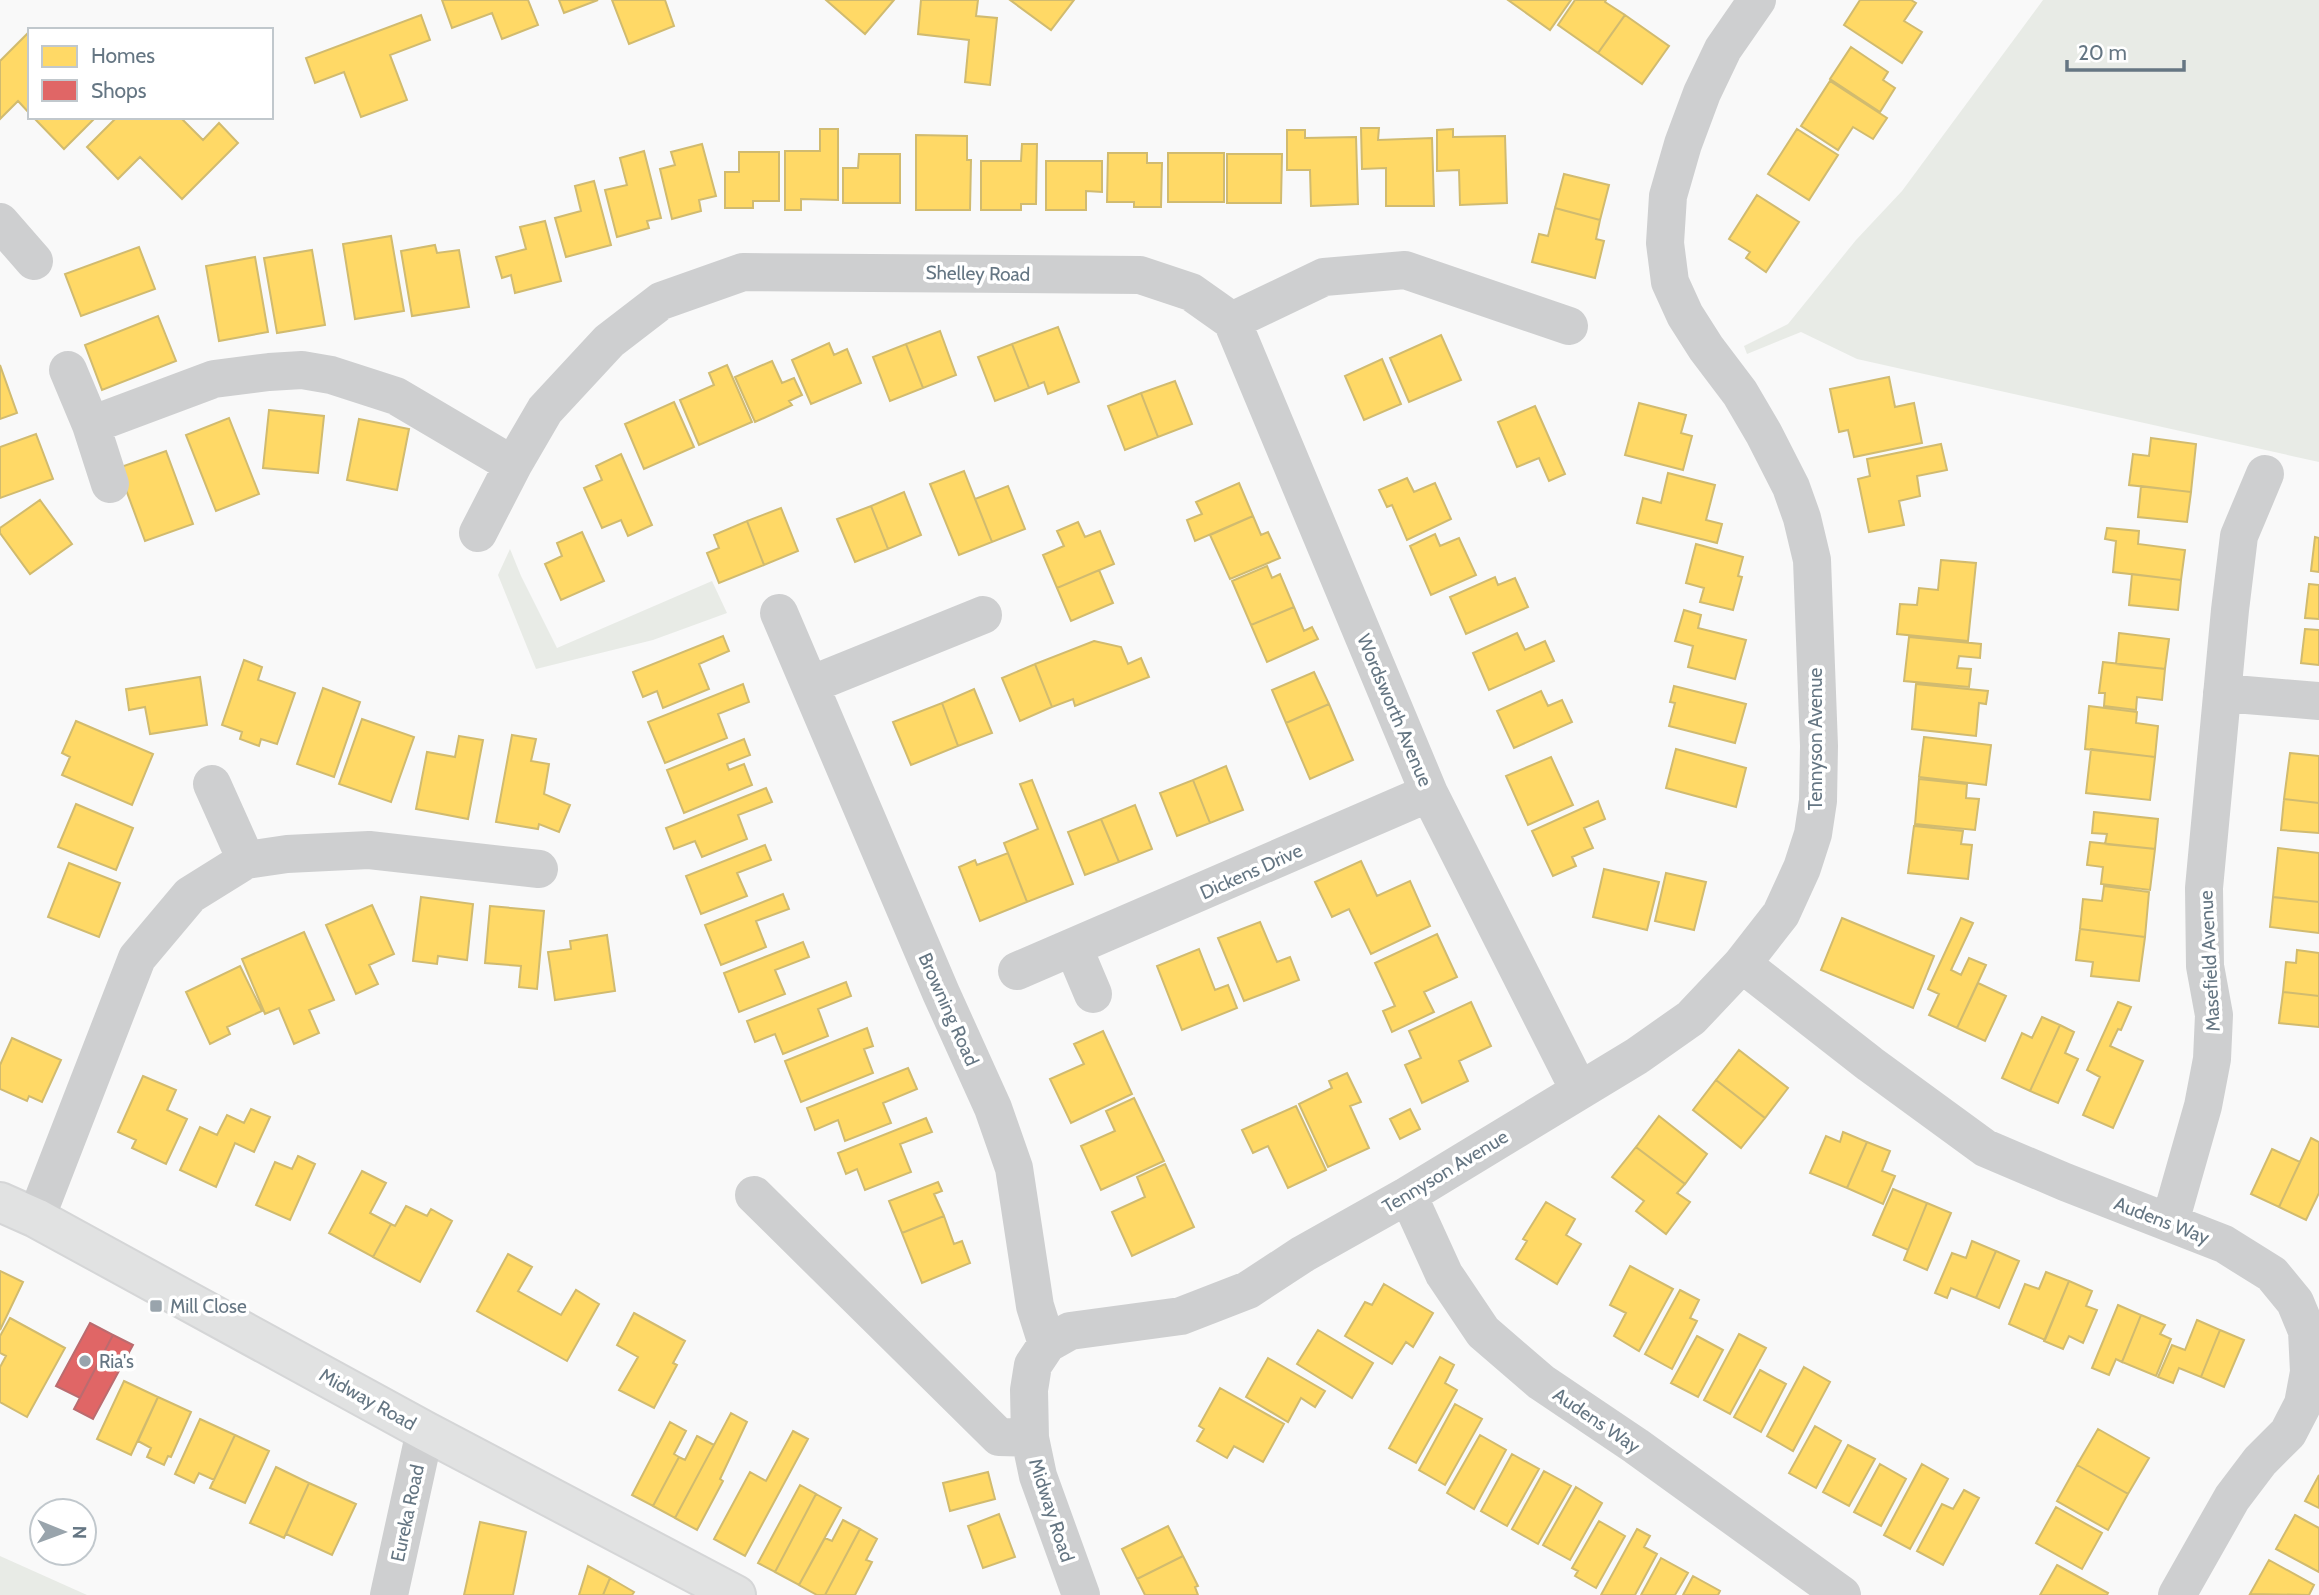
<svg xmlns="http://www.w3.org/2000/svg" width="2319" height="1595" font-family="Cabin,sans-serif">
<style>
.green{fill:#e8ebe6}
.homes{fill:#ffd966;stroke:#d1bb6f;stroke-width:2}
.shops{fill:#e06666;stroke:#bb6b6f;stroke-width:2}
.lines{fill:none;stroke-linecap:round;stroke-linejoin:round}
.major-casing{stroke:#d5d6d7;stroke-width:42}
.minor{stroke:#cecfd0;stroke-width:38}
.major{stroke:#e1e2e2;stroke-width:38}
.poi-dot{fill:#99a4ac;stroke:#fff;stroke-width:2.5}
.labels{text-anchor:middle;stroke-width:7;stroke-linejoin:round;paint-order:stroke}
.street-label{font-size:19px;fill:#657683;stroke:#fff}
.poi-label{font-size:19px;fill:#657683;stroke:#fff;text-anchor:start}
</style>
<rect width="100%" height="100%" fill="#f9f9f9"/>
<path class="green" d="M2043 0H2319V462L1857 359 1801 332 1747 354 1744 346 1788 324 1856 240 1902 191Z
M510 549 521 576 557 648 712 581 727 613 653 640 536 669 498 575Z
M0 1556 87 1595H0Z"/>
<path class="homes" d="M442 0H528L538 25 502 39 492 13 452 28Z
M559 0H598L564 13Z
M612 0H665L674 26 629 44Z
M826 0H894L865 34Z
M921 0H978L976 16 997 18 990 85 965 82 969 40 918 34Z
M1010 0H1074L1051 30Z
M1508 0H1571L1550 30Z
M1575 0H1606L1605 2 1625 15 1598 53 1558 25Z
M1860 0H1911L1916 3 1904 21 1922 32 1902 63 1844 25Z
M421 15 430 40 390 55 407 100 361 117 344 72 315 83 306 58Z
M1625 15 1669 46 1642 84 1598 53Z
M30 31V114L18 101 0 119V61Z
M1851 47 1888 72 1883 80 1895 88 1880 112 1830 79Z
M1830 81 1887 118 1873 139 1853 127 1838 150 1801 126Z
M33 117H96L64 149Z
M117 117H180L203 140 219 123 238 143 182 199 140 157 118 179 87 147Z
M1361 128H1379L1378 140 1432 138 1434 206H1386V168L1362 169Z
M820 129H838V200L801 199V210H785V151H820Z
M1453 129V137L1505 136 1507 203 1460 205 1459 170 1437 171V130Z
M1797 129 1838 155 1809 200 1768 174Z
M1287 130H1305V138L1356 137 1358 204 1311 206 1310 170H1287Z
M916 135 967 136V160H971L970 210H916Z
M702 144 716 196 699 200 701 211 672 219 660 169 675 165 671 152Z
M1022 144H1037L1036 204H1021V210H981V161H1021Z
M644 151 661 218 647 221 649 228 617 237 605 190 627 185 620 158Z
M739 152H779V201H753V208H725V172H739Z
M1108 153H1147V163H1162L1161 207H1134V202H1107Z
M1168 153H1224V202H1168Z
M859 154H900V203H843V168H858Z
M1227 154H1282L1281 203H1227Z
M1046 161H1102V192L1086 191V210H1046Z
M1564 174 1609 185 1600 220 1555 208Z
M594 181 611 245 566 257 555 218 581 211 575 186Z
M1757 195 1799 222 1766 272 1746 258 1750 252 1729 239Z
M1555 208 1600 220 1596 239 1604 241 1595 278 1532 262 1539 234 1548 236Z
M545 221 561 281 515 293 511 275 502 278 496 257 526 249 520 227Z
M391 236 404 311 355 319 343 244Z
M435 245 437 253 459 250 469 307 412 316 401 251Z
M139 247 155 289 81 316 65 274Z
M312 250 325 325 277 333 264 258Z
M255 257 268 332 219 341 206 266Z
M158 316 176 361 102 390 85 345Z
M1058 327 1079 382 1048 394 1044 382 1029 388 1012 344Z
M940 331 956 375 923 388 906 344Z
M1441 335 1461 380 1409 402 1390 358Z
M829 343 834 355 847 349 861 383 811 404 792 360Z
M906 344 923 388 890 401 873 357Z
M1012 344 1029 388 995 401 978 357Z
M1382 359 1401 404 1364 420 1345 376Z
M772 361 782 383 794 378 802 395 789 401 792 405 755 422 735 377Z
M0 365 17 413 0 419Z
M727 365 752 422 699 445 680 400 714 385 709 373Z
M1889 377 1895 407 1914 403 1922 443 1854 457 1848 430 1839 432 1830 389Z
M1175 381 1192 424 1158 437 1141 393Z
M1141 393 1158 437 1125 450 1108 406Z
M674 402 694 447 644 469 625 424Z
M1639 403 1686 415 1681 433 1692 436 1683 470 1625 455Z
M1535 406 1565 474 1549 481 1539 458 1517 467 1498 422Z
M269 410 324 416 318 473 263 468Z
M229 418 259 494 216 511 186 435Z
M359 419 409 429 397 490 347 480Z
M36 434 53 479 0 498V447Z
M2151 438 2196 444 2191 492 2129 485 2133 454 2149 456Z
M1941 444 1947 470 1917 476 1920 496 1899 501 1904 525 1869 532 1858 479 1870 476 1867 459Z
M166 451 193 524 145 541 118 468Z
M621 454 652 525 628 536 621 520 602 528 584 488 602 480 596 466Z
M964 471 992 542 959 555 930 484Z
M1668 473 1715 485 1706 520 1722 524 1717 543 1637 523 1643 498 1661 503Z
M1407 478 1414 492 1435 483 1451 519 1407 540 1392 505 1387 507 1379 490Z
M1239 483 1253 516 1195 541 1187 520 1202 514 1196 502Z
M1008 486 1025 529 992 542 975 499Z
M2141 486 2191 492 2187 522 2138 517Z
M904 492 921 535 888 549 871 506Z
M40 500 72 544 30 574 0 533V528Z
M871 506 888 549 855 562 837 519Z
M781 508 798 551 764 565 747 521Z
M1253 516 1261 535 1268 532 1280 558 1230 579 1210 535Z
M747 521 764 565 719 583 707 553 719 548 714 535Z
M1078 522 1085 537 1100 531 1114 564 1057 588 1043 555 1064 546 1057 531Z
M2107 528 2139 531 2138 544 2185 550 2181 580 2113 572 2116 541 2105 539Z
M582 532 604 581 561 600 545 564 562 556 557 543Z
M1435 534 1440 546 1459 538 1476 575 1431 595 1410 546Z
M2315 537 2319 538V572L2311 571Z
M1696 544 1743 557 1738 576 1742 577 1733 610 1700 602 1704 588 1686 583Z
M1941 560 1976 563 1968 641 1897 634 1900 604 1917 605 1919 588 1938 590Z
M1267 566 1272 578 1280 574 1294 607 1251 625 1232 581Z
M1099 570 1113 603 1071 621 1057 588Z
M2132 574 2181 580 2178 610 2129 605Z
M1495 577 1498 585 1515 578 1528 607 1466 634 1450 597Z
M2309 584 2319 585V619L2305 618Z
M1294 607 1304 631 1312 627 1318 639 1267 662 1251 625Z
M1684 610 1701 615 1698 628 1746 640 1735 679 1688 667 1693 646 1675 641Z
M2305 629 2319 630V665L2301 663Z
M1517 633 1525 650 1545 641 1554 661 1489 690 1473 653Z
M2119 633 2169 639 2165 669 2116 664Z
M723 636 729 651 699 664 709 689 663 708 657 691 643 697 633 672Z
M1909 637 1981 644 1980 658 1959 656 1957 668 1971 669 1969 687 1904 681Z
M1094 641 1121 647 1128 664 1141 658 1149 677 1075 706 1073 699 1052 707 1035 664Z
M244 660 262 667 258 680 295 693 277 744 261 739 259 746 240 739 242 732 222 725Z
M2103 662 2165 669 2162 700 2137 697 2136 710 2104 706 2105 693H2099Z
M1035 664 1052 707 1020 721 1002 678Z
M1314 672 1329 704 1286 723 1272 690Z
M200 677 207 725 150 734 145 707 129 710 126 689Z
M743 684 749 702 718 714 727 738 665 763 648 722Z
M1916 684 1988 691 1986 704 1979 703 1976 736 1912 729Z
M1674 686 1746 704 1735 743 1669 726 1675 703 1670 702Z
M323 688 360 702 334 777 297 764Z
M974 689 992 733 958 746 942 703Z
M1541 691 1548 706 1562 700 1572 722 1514 748 1497 711Z
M942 703 958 746 911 765 893 722Z
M1329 704 1353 760 1310 779 1286 723Z
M2089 706 2137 712 2136 723 2158 726 2155 757 2085 749Z
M362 719 414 737 391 802 339 784Z
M76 721 153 754 132 805 62 775 70 757 62 753Z
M512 735 536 739 531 761 549 764 544 794 570 805 559 832 539 824 538 829 496 822Z
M459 736 483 740 468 819 416 809 427 752 455 757Z
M1924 737 1991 745 1986 785 1919 777Z
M744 739 750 755 727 764 729 770 744 764 752 785 684 813 667 770Z
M1676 749 1746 768 1736 807 1666 788Z
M2091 749 2155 757 2150 800 2086 793Z
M2290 753 2319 756V803L2284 799Z
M1551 757 1573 805 1528 825 1506 776Z
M1226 766 1243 810 1210 823 1193 780Z
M1919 779 1967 784 1966 798 1979 799 1975 830 1915 824Z
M1032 780 1073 884 1027 902 1004 843 1038 829 1020 784Z
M1193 780 1210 823 1177 836 1160 793Z
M766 788 772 802 738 815 747 839 702 857 695 841 674 849 666 828Z
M2284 799 2319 803V833L2281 830Z
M1598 801 1605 819 1584 828 1593 848 1572 857 1576 866 1553 876 1532 831Z
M76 804 133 828 116 870 58 847Z
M1135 805 1152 849 1119 862 1101 819Z
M2094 812 2158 819 2155 849 2105 844 2107 834 2092 833Z
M1101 819 1119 862 1085 875 1068 832Z
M1914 826 1963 831 1961 844 1972 845 1968 879 1908 873Z
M2090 842 2155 849 2150 890 2101 884 2103 867 2087 865Z
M765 845 771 860 737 873 747 896 701 914 686 876Z
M2278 848 2319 853V902L2273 897Z
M1008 853 1027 902 980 921 959 867 975 860 977 865Z
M1361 861 1377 896 1410 881 1430 926 1371 954 1349 909 1332 917 1315 882Z
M69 863 120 883 99 937 48 917Z
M1604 869 1659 882 1647 930 1593 917Z
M1666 873 1706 882 1694 930 1655 921Z
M2104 886 2149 892 2145 937 2080 929 2083 899 2102 901Z
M783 894 789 909 756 921 766 947 721 965 705 925Z
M421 897 473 904 467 960 438 956 437 964 413 961Z
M2273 897 2319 902V933L2270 927Z
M372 905 394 954 369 965 378 984 356 994 326 925Z
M490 906 544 911 537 989 519 987 521 966 485 963Z
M1842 918 1934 956 1913 1008 1821 970Z
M1961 918 1973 923 1951 970 1961 975 1969 958 1986 965 1957 1028 1929 1015 1939 994 1928 989Z
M1260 922 1277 962 1290 957 1299 980 1244 1001 1218 938Z
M2080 929 2145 937 2139 981 2091 976 2093 962 2076 960Z
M304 932 334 1000 309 1010 319 1033 294 1044 279 1008 265 1014 242 959Z
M1437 934 1457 977 1424 992 1434 1012 1392 1032 1383 1011 1395 1006 1375 963Z
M607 935 615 991 555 1000 548 952 571 949 570 941Z
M803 942 809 957 775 970 785 994 739 1012 724 973Z
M1199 949 1215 990 1228 985 1237 1008 1182 1030 1157 966Z
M2297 950 2319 953V996L2283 992 2286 962 2296 963Z
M240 966 262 1011 227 1027 230 1034 210 1044 186 992Z
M846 982 851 996 818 1009 828 1036 783 1054 775 1034 755 1042 747 1021Z
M1978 983 2006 996 1985 1041 1957 1028Z
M2283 992 2319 996V1027L2279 1023Z
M1471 1002 1491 1046 1459 1061 1468 1081 1422 1103 1405 1065 1421 1058 1409 1031Z
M2118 1002 2131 1007 2121 1030 2118 1029 2110 1046 2143 1061 2113 1128 2083 1115 2100 1077 2087 1070Z
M2042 1017 2060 1025 2030 1091 2002 1078 2022 1033 2032 1038Z
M2060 1025 2074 1032 2065 1053 2078 1059 2058 1103 2030 1091Z
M867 1028 873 1046 864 1049 873 1073 801 1102 785 1061Z
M1103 1031 1132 1094 1071 1123 1050 1079 1084 1064 1074 1044Z
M12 1038 61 1060 42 1102 29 1096 27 1101 0 1089V1065Z
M1739 1050 1788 1088 1765 1118 1716 1080Z
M908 1068 917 1089 883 1103 891 1123 845 1141 838 1120 815 1130 807 1108Z
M1347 1073 1361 1102 1350 1106 1369 1148 1328 1167 1299 1104 1332 1088 1329 1081Z
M143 1076 176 1090 167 1110 187 1119 166 1164 132 1148 136 1140 118 1132Z
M1716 1080 1765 1118 1741 1148 1693 1110Z
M1134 1098 1164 1161 1101 1190 1081 1146 1115 1131 1106 1111Z
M1296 1106 1326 1170 1288 1188 1268 1146 1253 1153 1242 1130Z
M251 1109 270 1117 254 1152 235 1143 216 1187 180 1170 200 1127 217 1135 227 1115 244 1123Z
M1410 1109 1420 1129 1400 1139 1390 1119Z
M1659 1116 1707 1154 1685 1184 1636 1147Z
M926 1118 932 1132 900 1144 911 1172 865 1190 857 1169 846 1174 838 1153Z
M1843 1132 1867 1142 1847 1188 1810 1173 1826 1136 1840 1142Z
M2311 1138 2319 1142V1193L2306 1220 2279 1207Z
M1867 1142 1890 1151 1882 1171 1895 1176 1883 1204 1847 1188Z
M1636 1147 1685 1184 1677 1193 1690 1202 1666 1234 1636 1211 1644 1201 1612 1177Z
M2272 1149 2300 1162 2279 1207 2251 1194Z
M298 1156 315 1164 290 1220 256 1205 275 1162 292 1169Z
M1165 1164 1194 1227 1132 1256 1112 1212 1145 1197 1137 1177Z
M362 1171 386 1183 370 1213 391 1224 373 1257 329 1233Z
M938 1182 942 1191 934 1194 944 1216 902 1233 889 1201Z
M1893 1189 1927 1203 1908 1250 1873 1235Z
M1546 1202 1575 1219 1566 1235 1581 1244 1557 1284 1516 1259 1527 1241 1523 1239Z
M1927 1203 1951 1213 1927 1270 1904 1260Z
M406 1206 427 1216 431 1209 452 1221 420 1282 373 1257 391 1224 395 1226Z
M944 1216 954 1244 962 1241 970 1263 922 1283 902 1233Z
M1972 1241 1996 1251 1976 1298 1951 1288 1947 1298 1935 1293 1952 1253 1966 1258Z
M1996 1251 2019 1261 1999 1308 1976 1298Z
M508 1254 532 1267 518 1291 561 1315 576 1290 599 1304 567 1361 477 1311Z
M1630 1266 1673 1289 1639 1351 1614 1336 1626 1313 1610 1305Z
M0 1271 23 1282 0 1330Z
M2046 1272 2069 1281 2045 1340 2009 1324 2025 1284 2039 1289Z
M2069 1281 2092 1291 2086 1306 2097 1310 2083 1343 2069 1336 2063 1349 2044 1341Z
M1384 1284 1433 1313 1413 1347 1406 1342 1392 1364 1345 1336 1365 1302 1372 1305Z
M1680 1290 1699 1300 1690 1318 1697 1321 1672 1369 1645 1354Z
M2118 1305 2141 1315 2122 1362 2116 1359 2109 1375 2092 1368Z
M634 1313 685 1341 673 1363 677 1365 654 1408 619 1390 638 1357 617 1345Z
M2141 1315 2165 1325 2160 1334 2171 1339 2156 1376 2122 1362Z
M10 1318 65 1348 27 1417 0 1402V1367L6 1356 0 1353V1336Z
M2197 1320 2220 1330 2201 1377 2179 1368 2173 1383 2158 1377 2172 1345 2185 1350Z
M1318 1330 1373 1363 1352 1398 1297 1364Z
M2220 1330 2244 1340 2224 1387 2201 1377Z
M1739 1334 1766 1348 1730 1414 1704 1400Z
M1697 1336 1723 1350 1698 1397 1671 1383Z
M1440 1357 1454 1365 1445 1383 1457 1390 1416 1463 1389 1448Z
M1268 1358 1325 1391 1315 1407 1301 1398 1288 1422 1246 1397Z
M1804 1367 1830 1382 1793 1451 1767 1436Z
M1760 1370 1786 1384 1761 1432 1734 1417Z
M124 1381 158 1397 131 1455 97 1439Z
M1220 1388 1284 1424 1263 1462 1234 1446 1227 1458 1197 1441 1204 1429 1199 1426Z
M158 1397 191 1412 171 1457 168 1456 164 1465 147 1457 151 1448 138 1441Z
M1455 1404 1482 1419 1445 1485 1419 1470Z
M731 1413 747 1422 720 1479 723 1481 697 1530 675 1518Z
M200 1419 235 1435 214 1480 199 1473 194 1483 175 1474Z
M670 1422 686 1431 674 1454 679 1457 653 1506 632 1495Z
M1815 1426 1841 1441 1816 1488 1789 1473Z
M2098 1429 2149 1458 2128 1494 2077 1465Z
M793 1431 808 1439 745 1556 714 1539 750 1472 766 1481Z
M235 1435 269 1451 245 1503 210 1488Z
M1480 1435 1506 1450 1474 1509 1447 1493Z
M697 1436 714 1445 675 1518 653 1506 679 1457 685 1460Z
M1848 1445 1875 1459 1849 1506 1823 1492Z
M1512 1454 1539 1469 1507 1526 1481 1511Z
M1880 1464 1906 1479 1881 1526 1854 1512Z
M1922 1464 1948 1479 1910 1549 1884 1535Z
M2077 1465 2128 1494 2108 1530 2057 1501Z
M276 1467 309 1483 284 1538 250 1523Z
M1544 1471 1571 1486 1538 1544 1512 1529Z
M988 1472 995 1499 950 1511 943 1483Z
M2319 1475V1508L2305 1501Z
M309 1483 356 1504 332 1555 286 1534Z
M800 1485 816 1494 775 1572 758 1563Z
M1576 1487 1602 1503 1570 1560 1543 1545Z
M1964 1490 1979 1498 1943 1565 1917 1551 1942 1504 1953 1509Z
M816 1494 841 1508 799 1585 775 1572Z
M2056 1507 2102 1533 2082 1569 2036 1543Z
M999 1514 1015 1557 983 1568 968 1526Z
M2295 1515 2319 1528V1572L2276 1549Z
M843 1520 860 1529 825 1595H817L799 1585 825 1538 832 1541Z
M1599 1521 1625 1536 1596 1588 1575 1576 1578 1571 1572 1568Z
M480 1522 526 1532 513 1595H464Z
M1168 1526 1183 1556 1137 1579 1122 1549Z
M860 1529 877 1539 866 1560 872 1562 855 1595H825Z
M1637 1529 1650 1536 1644 1547 1657 1554 1635 1595H1601Z
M1183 1556 1198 1586 1195 1587 1198 1595H1145L1137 1579Z
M1661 1558 1688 1573 1675 1595H1641Z
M2269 1560 2314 1585 2309 1595 2250 1594Z
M2057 1565 2108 1593 2107 1595H2040Z
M588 1566 610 1578 603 1595H579Z
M1693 1576 1720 1591 1718 1595H1683Z
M610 1578 634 1592 632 1595H603Z"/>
<path class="shops" d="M90 1323 113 1335 80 1398 56 1386Z
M113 1335 133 1345 93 1419 74 1409Z"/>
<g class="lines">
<g class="major-casing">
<path id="major" d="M0 1202 36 1218 425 1431 736 1595"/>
</g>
<path class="minor" d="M0 222 34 261
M1232 321 1429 793 1579 1090
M68 370 91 425 110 484
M91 425 214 379 269 372 302 370 331 375 396 396 513 465
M478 533 513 465 545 410 609 341 661 301 743 272 1140 275 1191 292 1232 321 1324 277 1405 270 1569 326
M779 613 941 993 993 1108 1014 1168 1035 1306 1047 1344
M810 685 983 615
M2222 693 2319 701
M212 784 246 860
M1074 949 1093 994
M1742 964 1870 1064 1985 1148 2065 1182 2224 1244 2272 1274 2295 1302 2307 1331 2309 1372 2303 1404 2288 1433 2260 1461 2232 1498 2177 1595
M1017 971 1429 793
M754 1195 999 1437 1030 1438
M1408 1195 1444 1274 1483 1332 1541 1382 1636 1446 1842 1595
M36 1218 137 958 190 895 246 860 287 854 369 850 539 869
M2170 1222 2203 1106 2212 1059 2214 1015 2205 966 2204 888 2230 610 2239 536 2265 474
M389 1595 425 1431
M1081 1595 1038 1476 1030 1438 1029 1390 1033 1365 1047 1344 1070 1331 1181 1316 1248 1290 1303 1254 1408 1195 1637 1056 1691 1018 1742 964 1781 914 1802 868 1813 834 1818 801 1819 746 1812 560 1802 518 1791 487 1764 434 1740 393 1706 348 1685 315 1670 282 1665 243 1668 196 1683 144 1702 93 1723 49 1757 0"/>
<use href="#major" class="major"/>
</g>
<g class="poi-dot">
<rect x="149" y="1299" width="14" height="14" rx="3.5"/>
<circle cx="85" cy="1361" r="7"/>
</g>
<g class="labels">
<g class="street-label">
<text transform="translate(978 273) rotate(1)" y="7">Shelley Road</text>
<text transform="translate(1395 710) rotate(67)" y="7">Wordsworth Avenue</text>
<text transform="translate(1815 739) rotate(-90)" y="7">Tennyson Avenue</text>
<text transform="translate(1251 871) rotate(-24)" y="7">Dickens Drive</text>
<text transform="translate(2209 961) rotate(-93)" y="7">Masefield Avenue</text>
<text transform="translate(949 1009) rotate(66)" y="7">Browning Road</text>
<text transform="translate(1445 1171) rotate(-31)" y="7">Tennyson Avenue</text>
<text transform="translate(2162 1220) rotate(21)" y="7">Audens Way</text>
<text transform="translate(368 1399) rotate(29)" y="7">Midway Road</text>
<text transform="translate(1597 1420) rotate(34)" y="7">Audens Way</text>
<text transform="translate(1052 1510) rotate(72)" y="7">Midway Road</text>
<text transform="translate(407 1513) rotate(-78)" y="7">Eureka Road</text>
</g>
<g class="poi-label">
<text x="170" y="1313">Mill Close</text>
<text x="99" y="1368">Ria's</text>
</g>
</g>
<rect x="28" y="28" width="245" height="91" fill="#ffffff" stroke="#c1c8cd" stroke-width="2"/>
<rect x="42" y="46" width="35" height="21" fill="#ffd966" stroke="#c1c8cd" stroke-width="2"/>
<text x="91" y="63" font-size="21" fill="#657683">Homes</text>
<rect x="42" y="80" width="35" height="21" fill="#e06666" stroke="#c1c8cd" stroke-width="2"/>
<text x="91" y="98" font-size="21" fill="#657683">Shops</text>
<g transform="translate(63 1532) rotate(91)"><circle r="33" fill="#ffffff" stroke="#c1c8cd" stroke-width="2"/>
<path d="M0-5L12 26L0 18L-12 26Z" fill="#99a4ac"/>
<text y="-10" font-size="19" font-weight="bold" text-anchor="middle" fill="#657683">N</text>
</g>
<path d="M2067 60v10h117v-10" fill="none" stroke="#657683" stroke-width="3.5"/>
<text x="2078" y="60" font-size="21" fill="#657683" stroke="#ffffff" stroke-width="5" paint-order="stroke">20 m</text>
</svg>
